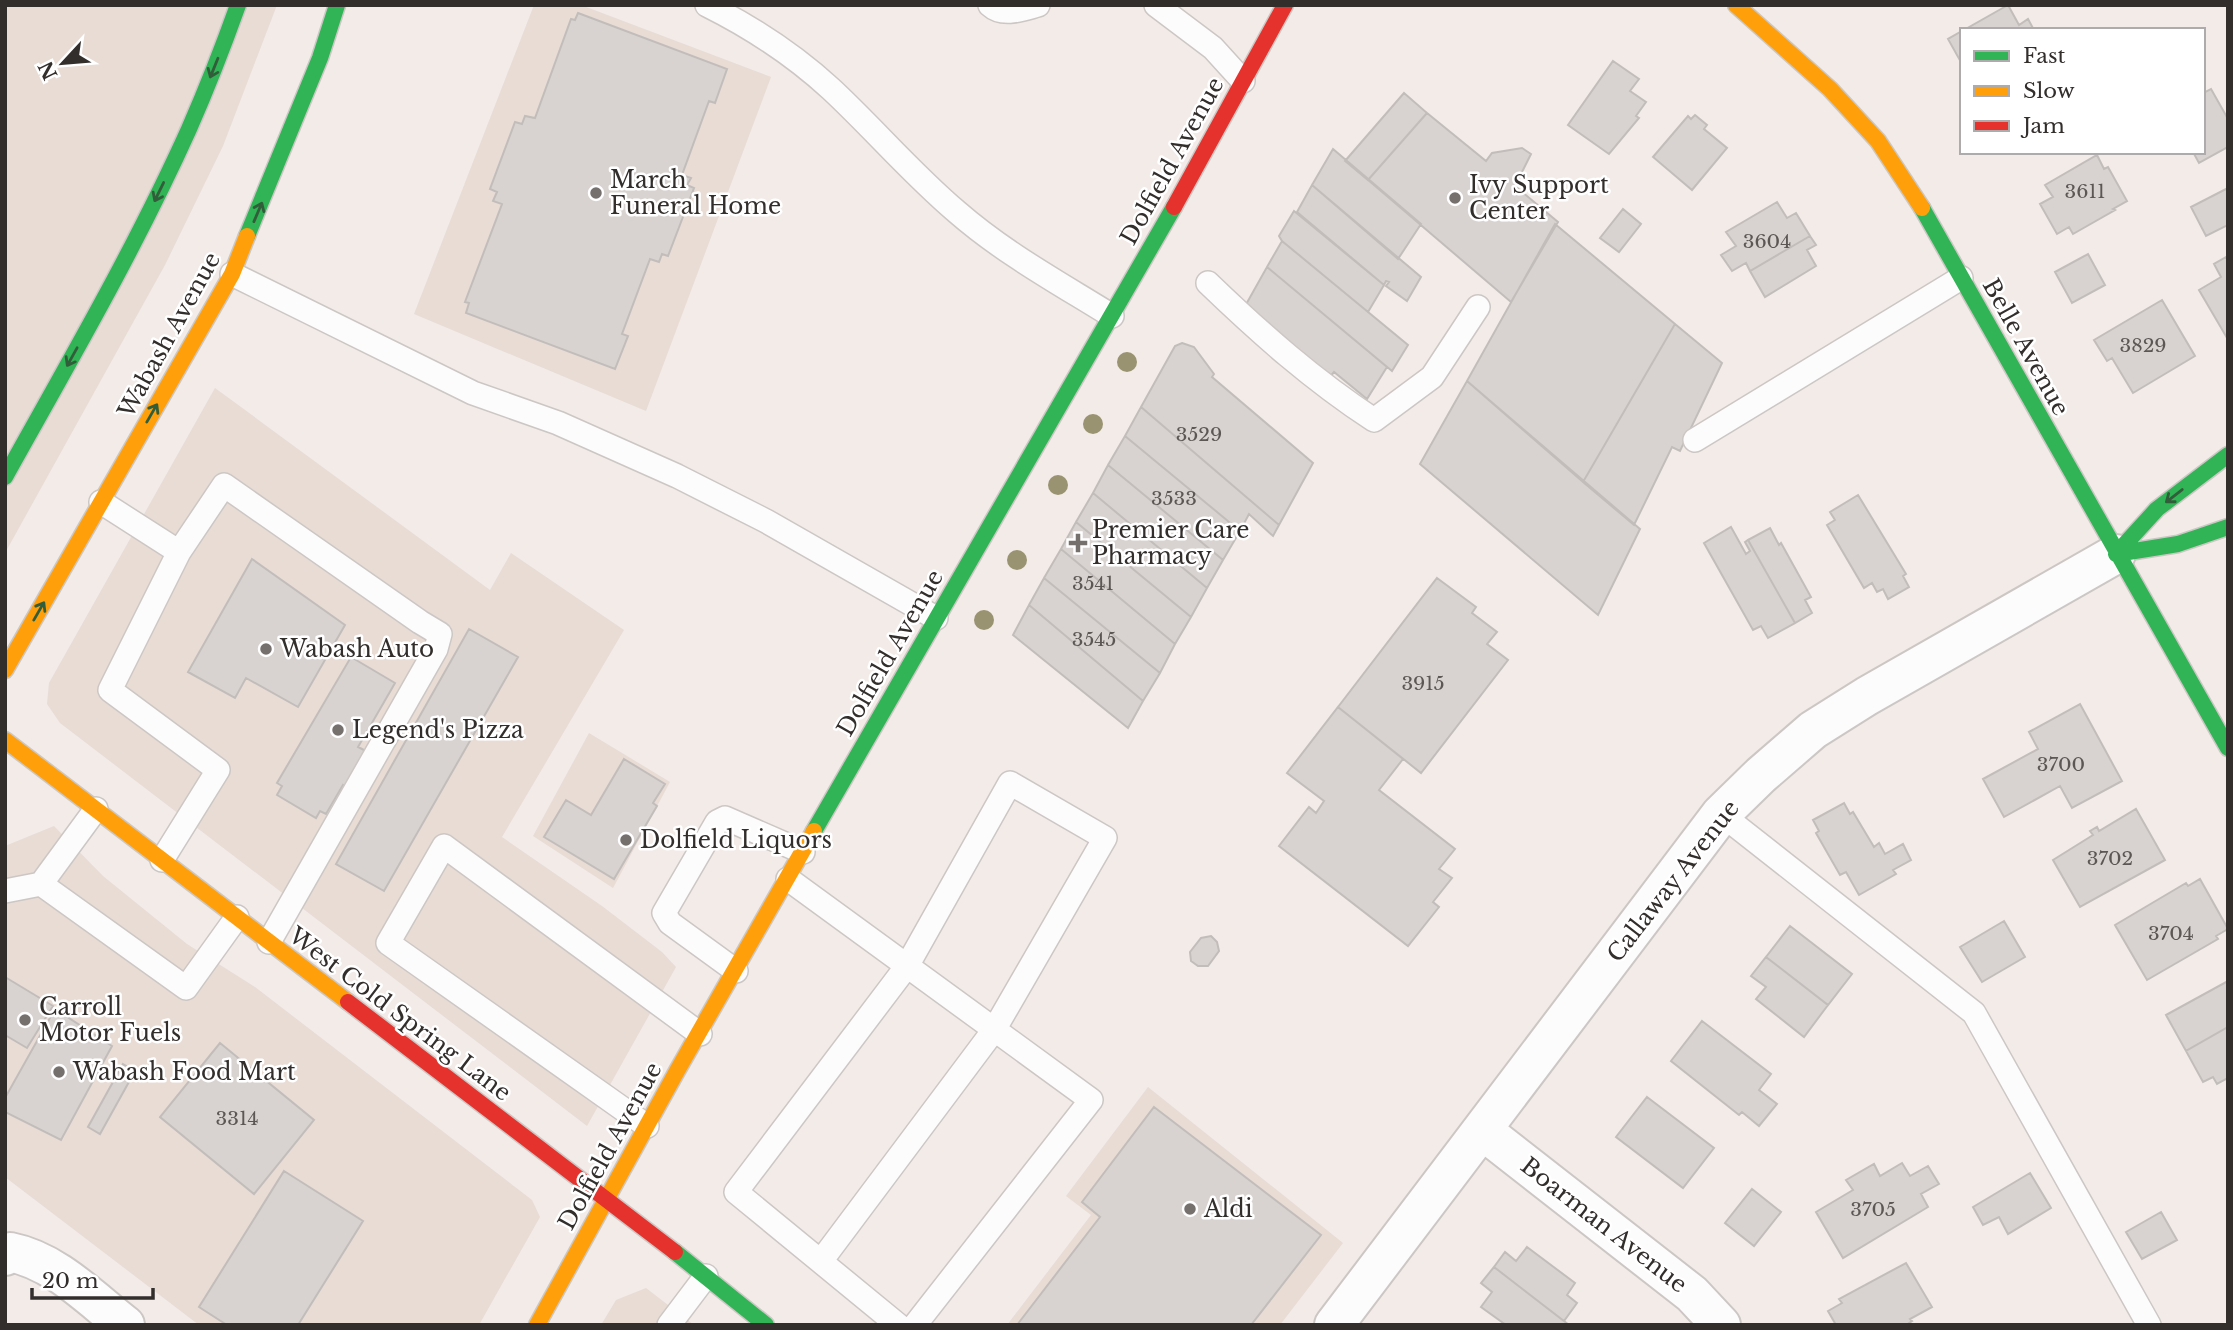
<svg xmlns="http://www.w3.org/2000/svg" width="2233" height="1330" font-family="'Libre Baskerville',serif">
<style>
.built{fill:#e8dcd5}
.building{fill:#d8d3d0;stroke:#c2bdbb;stroke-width:2}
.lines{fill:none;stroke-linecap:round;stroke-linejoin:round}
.lane-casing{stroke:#ccc7c4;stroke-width:26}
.street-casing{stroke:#ccc7c4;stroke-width:42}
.fast-casing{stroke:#ccc7c4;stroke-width:19}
.slow-casing{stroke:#ccc7c4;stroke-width:19}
.jam-casing{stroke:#ccc7c4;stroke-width:19}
.lane{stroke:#fdfcfc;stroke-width:23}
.street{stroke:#fdfcfc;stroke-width:38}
.fast{stroke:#30b455;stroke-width:16}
.slow{stroke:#ff9f0a;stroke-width:16}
.jam{stroke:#e5322d;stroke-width:16}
.tree{fill:#999371}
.oneway{stroke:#315d3a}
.poi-dot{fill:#75706e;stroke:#fff;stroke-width:2.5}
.labels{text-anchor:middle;stroke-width:5;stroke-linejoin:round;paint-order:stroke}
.number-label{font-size:19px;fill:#5c5755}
.street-label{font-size:23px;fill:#322e2c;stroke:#fff}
.poi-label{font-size:23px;fill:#322e2c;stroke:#fff;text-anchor:start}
</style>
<rect width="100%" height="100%" fill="#f2ebe8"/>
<path class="built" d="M5 5H277L223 146 165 265 5 553Z
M534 5H581L771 77 646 411 414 314Z
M215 388 490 590 511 553 624 630 502 837 602 906 662 952 676 967 587 1126 60 723 47 704 49 683Z
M589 733 670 782 613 888 533 836Z
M54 826 103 876 187 944 255 987 532 1200 540 1217 479 1325H199L5 1177V846Z
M1148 1087 1343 1243 1280 1325H1007L1091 1215 1066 1196Z
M646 1288 694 1325H601L616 1300Z"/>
<path class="building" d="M2008 5 2019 25 2028 19 2034 30H1964Z
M578 13 727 69 715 103 709 101 682 175 691 178 687 185 694 188 668 256 662 254 659 262 650 259 622 334 628 336 615 369 466 313 469 303 465 302 502 204 493 201 497 192 490 189 515 122 522 124 525 116 535 118 571 19 575 20Z
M1962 31V64L1948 39Z
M1613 61 1639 79 1630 91 1646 102 1636 116 1639 118 1609 154 1568 125Z
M2211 89 2228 119V147L2199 163 2193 152H2203V93Z
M1404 93 1427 113 1368 180 1345 161Z
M1427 113 1486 161 1492 153 1522 148 1531 154 1515 186 1558 222 1511 302 1368 180Z
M1695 115 1707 125 1704 129 1727 148 1692 190 1653 157 1688 116 1691 119Z
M1333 149 1421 224 1398 259 1312 185Z
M2097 155 2104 169 2108 167 2127 201 2113 209 2115 210 2073 234 2069 227 2057 234 2040 204 2053 197 2045 185Z
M1312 185 1421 277 1407 301 1386 286 1389 282 1386 281 1384 285 1297 212Z
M2228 188V225L2206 236 2191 207Z
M1777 202 1787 218 1796 213 1810 236 1750 271 1746 263 1732 271 1721 255 1736 246 1726 232Z
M1623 209 1641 224 1619 252 1600 238Z
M1294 211 1384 285 1368 312 1282 241 1279 236Z
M1555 224 1675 324 1583 482 1467 381Z
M1810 236 1816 245 1807 250 1816 266 1765 297 1750 271Z
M1282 241 1408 345 1392 371 1267 267Z
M2088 254 2105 285 2072 303 2055 272Z
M2226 257 2228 260 2227 338 2199 290 2221 277 2214 264Z
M1267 267 1387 367 1367 399 1334 372 1329 378 1244 308Z
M2162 300 2195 356 2133 393 2112 358 2107 361 2094 340Z
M1675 324 1722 363 1680 451 1672 447 1634 525 1583 482Z
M1182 343 1194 347 1214 374 1212 377 1313 463 1279 525 1141 407 1175 346Z
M1467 381 1640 529 1598 615 1420 464Z
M1141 407 1279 525 1273 536 1249 514 1240 531 1125 436Z
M1125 436 1240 531 1223 560 1108 465Z
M1108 465 1223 560 1207 588 1093 493Z
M1093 493 1207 588 1191 617 1076 522Z
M1858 495 1906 574 1903 576 1909 587 1888 599 1883 589 1877 592 1872 583 1864 588 1827 525 1835 520 1830 512Z
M1076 522 1191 617 1175 644 1061 549Z
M1731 527 1746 554 1750 551 1745 542 1748 540 1795 623 1768 638 1761 626 1753 630 1704 543Z
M1770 528 1779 545 1781 543 1811 597 1805 600 1812 613 1795 623 1748 540Z
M1061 549 1175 644 1160 673 1044 578Z
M252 559 345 625 298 707 246 678 235 698 188 672Z
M1044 578 1160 673 1143 701 1029 605Z
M1437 578 1476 607 1472 613 1497 632 1487 644 1508 660 1421 773 1338 707Z
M1029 605 1143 701 1128 728 1013 635Z
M469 629 518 657 384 891 336 864Z
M351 657 395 683 358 747 366 751 346 787 343 785 326 814 320 811 316 818 277 795 282 786 277 783Z
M2080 704 2122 781 2072 808 2060 786 2004 817 1983 779 2038 749 2029 732Z
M1338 707 1403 759 1379 790 1455 849 1439 869 1452 878 1433 902 1439 907 1408 946 1279 846 1309 807 1316 813 1324 801 1287 773Z
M624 759 665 784 653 803 657 806 614 879 544 837 566 800 591 815Z
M1844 803 1850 814 1853 812 1874 847 1879 843 1885 854 1903 844 1911 860 1893 870 1896 874 1859 895 1846 872 1840 875 1816 833 1819 831 1813 820Z
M2136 809 2165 860 2080 907 2053 860 2093 835 2090 831 2097 827 2099 831Z
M2200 879 2228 929 2216 936 2218 939 2147 980 2115 925 2186 883 2188 886Z
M2004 921 2025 957 1982 982 1960 947Z
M1790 926 1852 974 1828 1005 1766 957Z
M1211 936 1217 942 1219 951 1208 966H1198L1191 961 1190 952 1201 938Z
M1766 957 1828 1005 1804 1037 1756 999 1766 987 1751 976Z
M5 977 53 1006 27 1048 5 1035Z
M2228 981V1027L2186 1051 2166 1015Z
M55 1009 112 1046 61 1140 5 1112V1098Z
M1702 1021 1771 1074 1759 1090 1777 1104 1759 1126 1742 1112 1739 1115 1671 1061Z
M2228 1027V1078L2217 1084 2213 1077 2203 1082 2186 1051Z
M220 1043 314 1120 254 1194 160 1117Z
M123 1064 135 1071 100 1134 88 1127Z
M1647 1097 1714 1148 1683 1188 1616 1137Z
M1154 1107 1321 1235 1251 1325H1017L1100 1217 1082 1202Z
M1902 1163 1910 1176 1928 1166 1939 1184 1921 1194 1928 1207 1843 1258 1816 1212 1853 1190 1846 1180 1874 1164 1880 1176Z
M284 1171 363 1221 298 1325H227L199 1307Z
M2030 1173 2051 1208 2008 1234 1999 1217 1983 1225 1973 1207Z
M1752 1189 1781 1212 1754 1246 1725 1223Z
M2161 1212 2177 1240 2142 1259 2126 1232Z
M1527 1247 1575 1283 1567 1295 1577 1303 1564 1321 1494 1267 1505 1252 1516 1261Z
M1906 1263 1932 1307 1910 1319 1912 1321 1906 1325H1836L1828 1311 1842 1303 1839 1299Z
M1494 1267 1564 1321 1569 1325H1506L1481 1307 1492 1292 1481 1283Z"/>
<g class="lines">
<g class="lane-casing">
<path id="lane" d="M707 5C751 27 794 55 831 89 874 129 912 174 957 212 1004 253 1059 283 1112 316
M990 5C1003 17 1023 9 1038 5
M1156 5 1213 48 1243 81
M232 274 473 393 558 423 677 476 766 521 936 618
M1208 283C1261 334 1313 380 1374 420L1432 377 1478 307
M1695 440 1961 278
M101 502 179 552 224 485 420 622 440 634 436 649 269 942
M1721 814 1974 1013 2149 1325
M162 860 218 770 110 690 179 552
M788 879 1091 1100 915 1325
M41 884 96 809
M5 891 41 884 186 988 237 917
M736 971 670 923 664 913 717 822 725 818 803 852
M647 1126 388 943 444 846 700 1034
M821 1261 994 1030 1105 838 1010 783 907 966 736 1192 898 1325
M669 1325 706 1276"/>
</g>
<g class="street-casing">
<path id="street" d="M1482 1130 1692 1294 1721 1325
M5 1256 10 1252C55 1261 89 1297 125 1325
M1334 1325 1721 814 1761 775 1813 730 1867 696 2116 554"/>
</g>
<g class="fast-casing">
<path id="fast" d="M1922 208 2228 748
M247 236 320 58 337 5
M5 477C69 362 135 249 189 129 207 88 223 47 238 5
M2116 554 2157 509 2228 455
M2116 554 2178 544 2228 527
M814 831 1174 207
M675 1252 766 1325"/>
</g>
<g class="slow-casing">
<path id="slow" d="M1736 5 1830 89 1878 141 1922 208
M5 670 232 274 247 236
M5 740 348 1002
M537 1325 677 1071 814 831"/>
</g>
<g class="jam-casing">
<path id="jam" d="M1174 207 1285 5
M348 1002 675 1252"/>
</g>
<use href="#lane" class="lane"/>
<use href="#street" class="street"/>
<use href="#fast" class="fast"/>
<use href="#slow" class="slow"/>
<use href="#jam" class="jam"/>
</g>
<g class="tree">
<circle cx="1127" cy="362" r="10"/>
<circle cx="1093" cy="424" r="10"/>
<circle cx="1058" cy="485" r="10"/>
<circle cx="1017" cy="560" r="10"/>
<circle cx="984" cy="620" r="10"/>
</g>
<defs><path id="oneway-shaft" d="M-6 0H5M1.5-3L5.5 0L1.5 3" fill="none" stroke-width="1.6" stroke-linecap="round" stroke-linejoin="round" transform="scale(1.75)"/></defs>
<g class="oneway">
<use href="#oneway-shaft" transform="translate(214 68) rotate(112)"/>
<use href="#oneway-shaft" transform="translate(159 192) rotate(116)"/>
<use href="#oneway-shaft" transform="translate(258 212) rotate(-67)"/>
<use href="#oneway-shaft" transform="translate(72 357) rotate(119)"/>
<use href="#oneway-shaft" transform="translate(152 413) rotate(-60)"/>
<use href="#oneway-shaft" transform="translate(2174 496) rotate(142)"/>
<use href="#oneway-shaft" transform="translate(39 611) rotate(-60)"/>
</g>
<g class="poi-dot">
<circle cx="596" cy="193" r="7"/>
<circle cx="1455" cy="198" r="7"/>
<path d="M1074.5 532.5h7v7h7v7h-7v7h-7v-7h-7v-7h7z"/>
<circle cx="266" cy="649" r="7"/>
<circle cx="338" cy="730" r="7"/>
<circle cx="626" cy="840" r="7"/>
<circle cx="25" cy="1020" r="7"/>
<circle cx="59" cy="1072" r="7"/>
<circle cx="1190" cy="1209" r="7"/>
</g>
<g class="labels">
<g class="number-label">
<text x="2085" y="198">3611</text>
<text x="1767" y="248">3604</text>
<text x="2143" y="352">3829</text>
<text x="1199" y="441">3529</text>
<text x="1174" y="505">3533</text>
<text x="1093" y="590">3541</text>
<text x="1094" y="646">3545</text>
<text x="1423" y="690">3915</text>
<text x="2061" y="771">3700</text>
<text x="2110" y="865">3702</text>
<text x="2171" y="940">3704</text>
<text x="237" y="1125">3314</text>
<text x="1873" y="1216">3705</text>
</g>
<g class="street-label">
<text transform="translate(1172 161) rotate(-61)" y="8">Dolfield Avenue</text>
<text transform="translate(169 335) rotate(-61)" y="8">Wabash Avenue</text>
<text transform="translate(2026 347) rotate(61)" y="8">Belle Avenue</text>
<text transform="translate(890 653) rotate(-60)" y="8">Dolfield Avenue</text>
<text transform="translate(1673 881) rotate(-52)" y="8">Callaway Avenue</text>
<text transform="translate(400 1014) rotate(37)" y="8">West Cold Spring Lane</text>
<text transform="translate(610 1146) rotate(-61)" y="8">Dolfield Avenue</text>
<text transform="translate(1604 1225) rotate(38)" y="8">Boarman Avenue</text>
</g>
<g class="poi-label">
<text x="610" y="188">March<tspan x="610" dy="26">Funeral Home</tspan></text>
<text x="1469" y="193">Ivy Support<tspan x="1469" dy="26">Center</tspan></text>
<text x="1092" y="538">Premier Care<tspan x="1092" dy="26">Pharmacy</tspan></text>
<text x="280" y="657">Wabash Auto</text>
<text x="352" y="738">Legend's Pizza</text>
<text x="640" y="848">Dolfield Liquors</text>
<text x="39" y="1015">Carroll<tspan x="39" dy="26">Motor Fuels</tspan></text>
<text x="73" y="1080">Wabash Food Mart</text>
<text x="1204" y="1217">Aldi</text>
</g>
</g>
<rect width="2233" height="1330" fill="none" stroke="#322e2c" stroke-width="14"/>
<rect x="1960" y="28" width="245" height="126" fill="#ffffff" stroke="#adabab" stroke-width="2"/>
<rect x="1974" y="51" width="35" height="10" fill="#30b455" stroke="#adabab" stroke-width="2"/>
<text x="2023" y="63" font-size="21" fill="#322e2c">Fast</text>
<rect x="1974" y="86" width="35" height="10" fill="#ff9f0a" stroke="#adabab" stroke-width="2"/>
<text x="2023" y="98" font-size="21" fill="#322e2c">Slow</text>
<rect x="1974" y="121" width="35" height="10" fill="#e5322d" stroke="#adabab" stroke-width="2"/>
<text x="2023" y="133" font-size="21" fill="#322e2c">Jam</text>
<g transform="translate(63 63) rotate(244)" stroke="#ffffff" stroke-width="5" paint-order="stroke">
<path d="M0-5L12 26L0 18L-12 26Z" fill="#322e2c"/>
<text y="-10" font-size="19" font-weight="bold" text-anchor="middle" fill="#322e2c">N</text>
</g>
<path d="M32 1288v10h121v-10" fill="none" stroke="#322e2c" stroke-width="3.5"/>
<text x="42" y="1288" font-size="21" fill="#322e2c" stroke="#ffffff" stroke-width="5" paint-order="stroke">20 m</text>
</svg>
